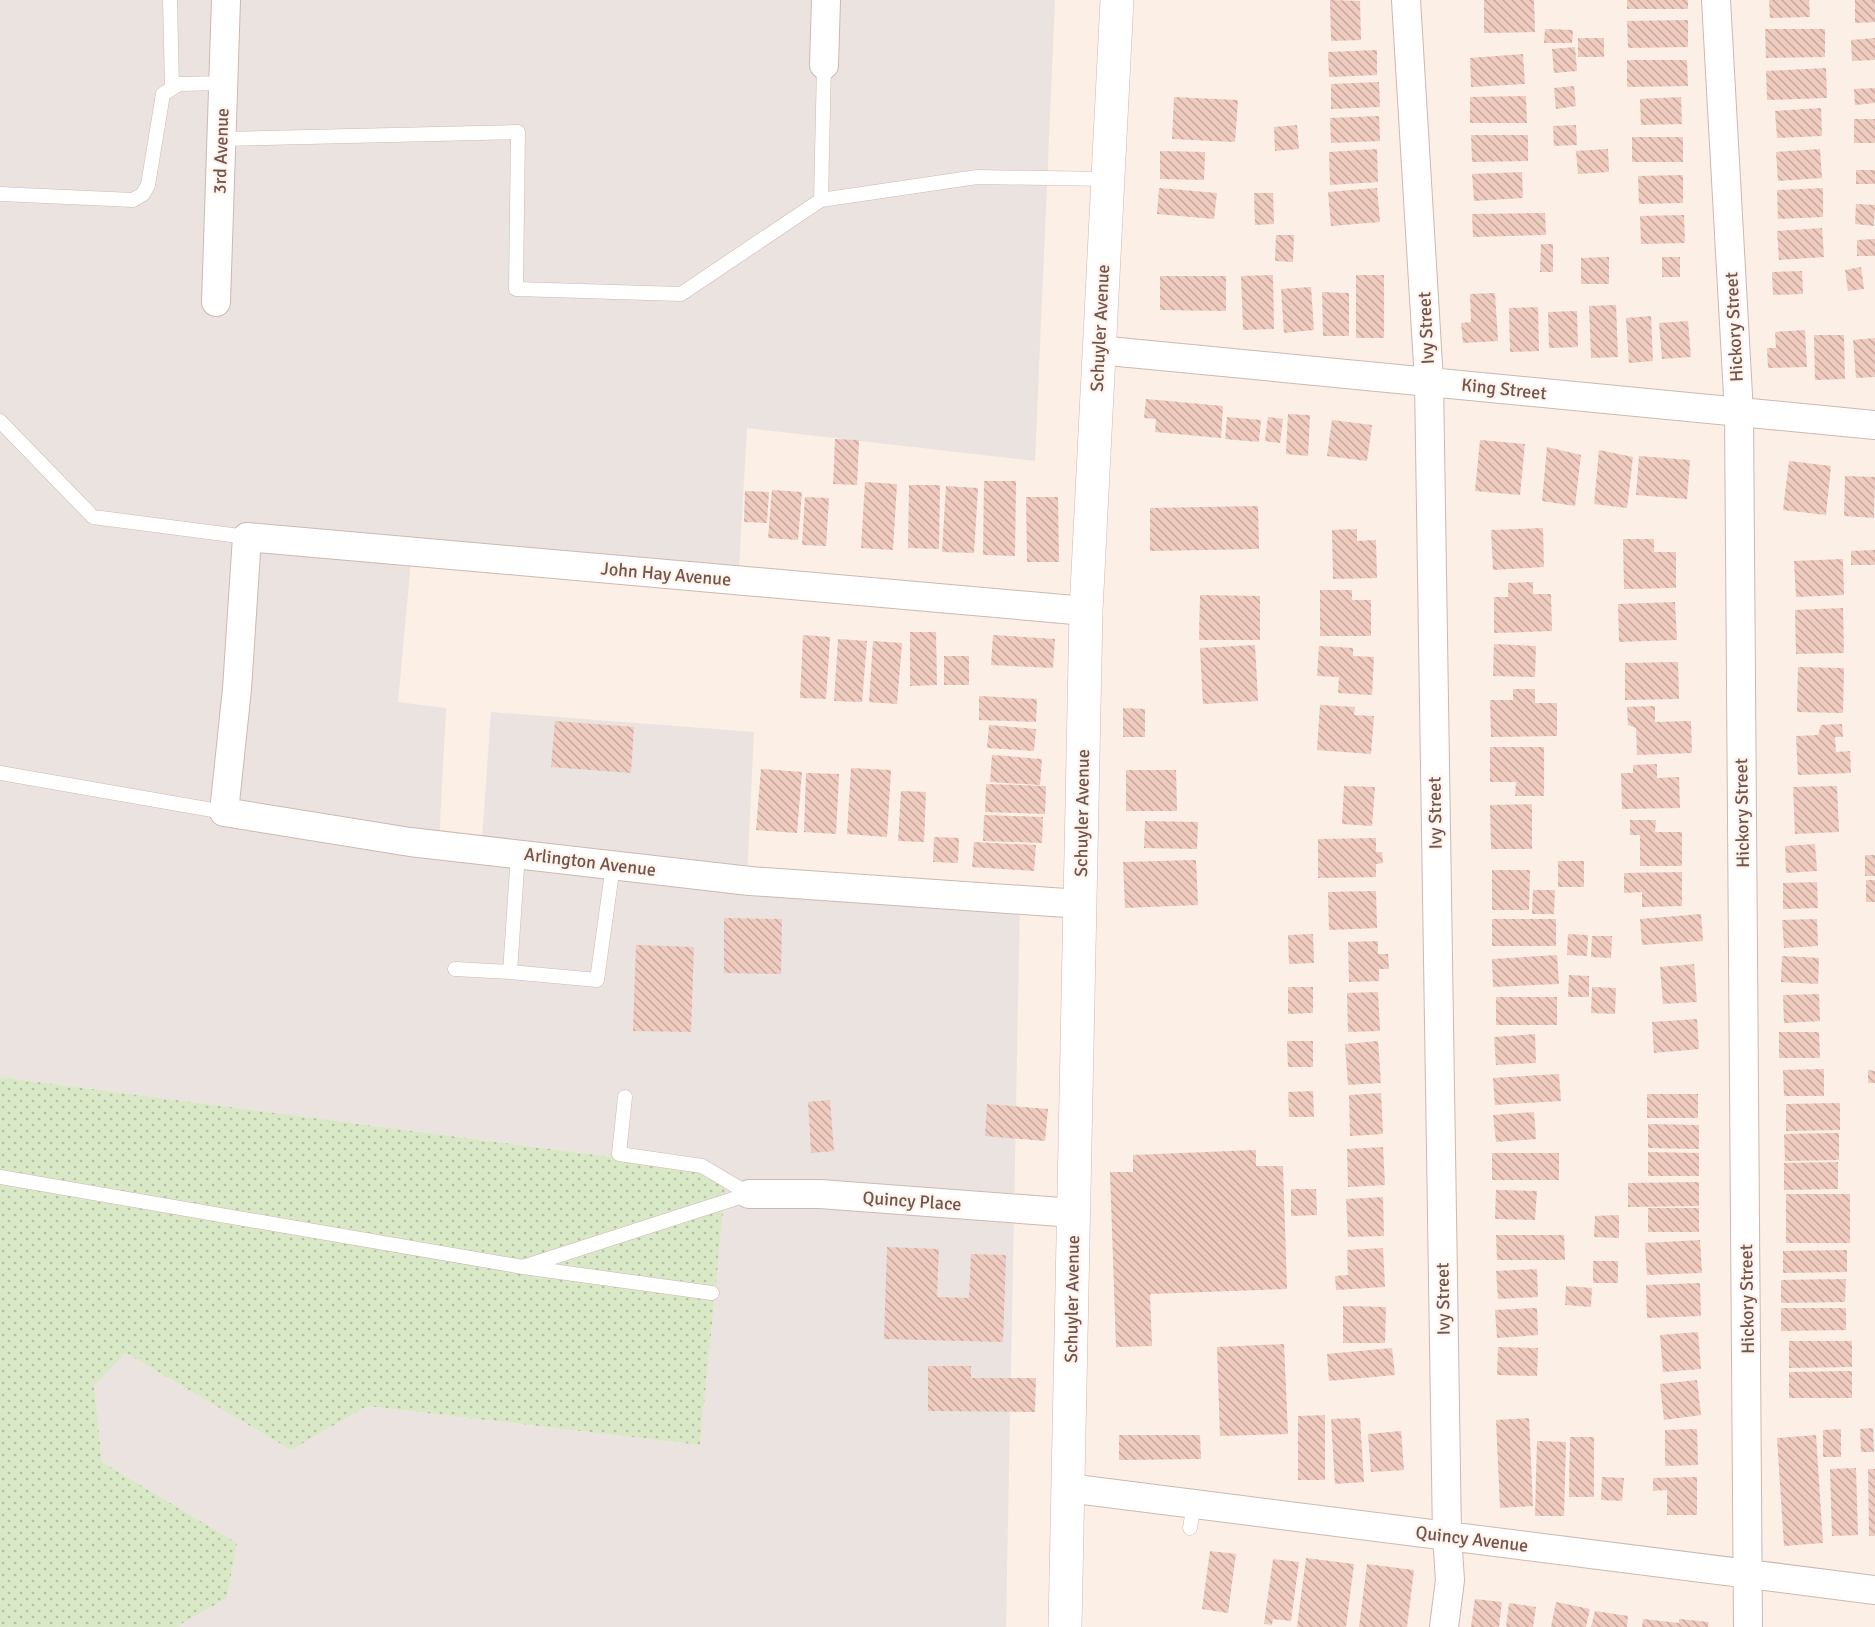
<svg xmlns="http://www.w3.org/2000/svg" width="1875" height="1627" font-family="Signika,sans-serif">
<style>
.industrial{fill:#ebe3e0}
.green{fill:url(#green-dots)}
.building{fill:url(#building-back-hatch)}
.lines{fill:none;stroke-linecap:round;stroke-linejoin:round}
.lane-casing{stroke:#ceb8b0;stroke-width:15}
.street-casing{stroke:#ceb8b0;stroke-width:30}
.secondary-casing{stroke:#d1b7ae;stroke-width:34}
.lane{stroke:#fff;stroke-width:14}
.street{stroke:#fff;stroke-width:28}
.secondary{stroke:#fff;stroke-width:33}
.labels{text-anchor:middle;stroke-width:4.5;stroke-linejoin:round;paint-order:stroke}
.street-label{font-size:18px;fill:#73544d;stroke:#fef4ec}
</style>
<defs>
<pattern id="green-dots" width="8" height="8" patternUnits="userSpaceOnUse" patternTransform="scale(1.5)"><rect width="8" height="8" fill="#d9e8c6"/><path d="M2 2h.1M6 6h.1" fill="none" stroke="#b4bfa3" stroke-width="1.8" stroke-linecap="round"/></pattern>
<pattern id="building-back-hatch" width="6" height="6" patternUnits="userSpaceOnUse" patternTransform="scale(1.5)"><rect width="6" height="6" fill="#efcbc0"/><path d="M-1 5l2 2M0 0l6 6M5-1l2 2" fill="none" stroke="#c6a79e"/></pattern>
</defs>
<rect width="100%" height="100%" fill="#fbefe6"/>
<path class="industrial" d="M0 0H1055L1035 461 747 428 738 585 411 561 398 702 446 708 439 844 481 854 491 712 754 732 747 877 1020 900 1006 1627H176L227 1598 237 1543 102 1462 94 1386 126 1353 291 1450 367 1406 700 1445 727 1172 0 1077Z"/>
<path class="green" d="M0 1077 727 1172 700 1445 367 1406 291 1450 126 1353 94 1386 102 1462 237 1543 227 1598 176 1627H0Z"/>
<path class="building" d="M1330 0 1360 1 1361 40 1331 41Z
M1484 0H1534L1535 32 1484 33Z
M1627 0H1688V9H1627Z
M1769 0H1809L1810 17 1770 18Z
M1855 0H1875V22L1855 23Z
M1688 20V47L1628 48 1627 21Z
M1545 29 1573 30 1572 43H1544Z
M1765 29H1825V57L1766 58Z
M1578 38H1604V57H1578Z
M1875 38V60L1852 61 1851 40Z
M1575 47 1577 71 1554 73 1552 49Z
M1377 50V75L1329 77 1328 52Z
M1523 54 1525 84 1471 87 1470 58Z
M1627 60H1687L1688 86 1627 87Z
M1826 68 1827 98 1767 100 1766 71Z
M1379 82 1380 107 1331 109V84Z
M1574 86 1576 106 1556 109 1554 88Z
M1875 88V103L1855 105 1854 89Z
M1526 96 1527 123H1470V97Z
M1174 97 1238 100 1235 142 1172 139Z
M1681 97 1682 124 1641 125 1640 99Z
M1821 108 1822 136 1777 138 1775 111Z
M1379 116 1380 141 1331 143 1330 118Z
M1854 119H1875V143H1854Z
M1297 125 1299 149 1275 151 1274 127Z
M1576 125 1577 145 1554 146 1553 126Z
M1471 135H1528V161L1472 162Z
M1632 137H1683V162H1632Z
M1377 149 1378 182 1330 185 1329 152Z
M1608 149 1609 172 1578 174 1576 151Z
M1820 149 1822 178 1778 181 1776 152Z
M1160 151 1205 152 1204 180 1160 179Z
M1856 170H1875V184H1856Z
M1522 172 1523 198 1474 201 1472 174Z
M1683 175V203L1639 204 1638 176Z
M1159 188 1217 193 1214 219 1157 214Z
M1377 188 1380 222 1331 226 1328 192Z
M1823 188V217L1778 219 1777 190Z
M1254 193H1273L1274 224 1255 225Z
M1856 204 1875 205 1874 226 1855 224Z
M1545 213 1546 235 1473 237 1472 214Z
M1684 215 1685 243 1641 244 1640 216Z
M1822 228 1824 257 1779 260 1777 231Z
M1276 235H1294L1293 262 1275 261Z
M1875 239V256H1857V240Z
M1541 244H1553V272H1540Z
M1609 257V284H1581V258Z
M1662 257H1680V277H1662Z
M1861 267 1864 289 1848 291 1845 270Z
M1802 271 1803 294 1773 295 1772 272Z
M1273 275 1274 329 1243 330 1241 276Z
M1356 275H1384V338H1356Z
M1160 276H1226V311L1160 310Z
M1311 287 1314 330 1284 333 1281 289Z
M1322 292 1349 293V336H1323Z
M1495 293 1498 341 1463 343 1461 323 1471 322 1470 294Z
M1616 305 1618 357 1591 358 1589 306Z
M1538 307 1539 351 1510 352 1509 308Z
M1577 311 1578 347 1549 348 1548 312Z
M1651 316 1653 361 1629 363 1626 318Z
M1688 321 1691 357 1662 359 1659 323Z
M1805 330 1807 367 1768 368 1767 348H1776L1775 332Z
M1814 335H1844L1845 379 1815 380Z
M1875 338V377L1856 378 1853 340Z
M1146 399 1223 406 1221 438 1155 432 1156 419 1144 418Z
M1288 414 1310 415 1308 456 1286 454Z
M1227 417 1261 420 1259 442 1225 439Z
M1268 417 1283 419 1280 443 1265 441Z
M1332 420 1372 425 1367 461 1327 456Z
M835 439 859 440 857 485 833 484Z
M1480 440 1525 444 1520 495 1475 491Z
M1547 447 1581 455 1575 506 1542 501Z
M1599 450 1633 457 1627 508 1594 504Z
M1639 456 1690 460 1687 499 1636 495Z
M1789 461 1831 466 1826 515 1783 510Z
M1845 476 1875 477 1874 518 1844 516Z
M984 481H1016L1015 556 983 555Z
M865 482 897 484 893 550 861 548Z
M909 485H940L939 549 908 548Z
M946 486 978 488 974 553 942 552Z
M772 490 802 492 798 540 768 538Z
M745 491 769 492 767 523 744 522Z
M805 497 829 498 826 546 802 545Z
M1026 497H1058L1059 562H1027Z
M1258 506 1259 549 1150 551V508Z
M1543 528 1544 567 1493 570 1491 530Z
M1357 529V541L1376 540 1377 578 1333 579 1332 530Z
M1623 539H1654V552H1676V588L1624 589Z
M1875 550V565H1851V551Z
M1843 559 1844 595 1796 597 1794 561Z
M1533 582V594H1551L1552 631 1494 633V597H1508V583Z
M1320 590H1352V600H1371V636H1320Z
M1200 595 1260 596V640H1199Z
M1675 602 1677 640 1619 642 1618 604Z
M1843 608 1844 653 1796 654 1795 610Z
M910 632H936L937 685 910 686Z
M803 635 830 637 826 699 800 698Z
M993 635 1055 639 1053 668 991 665Z
M838 639 867 641 862 702 834 701Z
M873 641 902 643 897 704 869 702Z
M1494 644 1536 646 1535 677 1493 676Z
M1255 645 1258 701 1203 704 1200 648Z
M1319 646 1353 648V656L1374 657 1372 695 1338 693 1339 677 1317 676Z
M944 656H969V685H944Z
M1678 662 1679 699 1625 700V663Z
M1798 667 1844 668 1843 713 1797 712Z
M1513 689H1535V703H1557V736L1491 737 1490 700H1513Z
M979 696 1037 699 1036 722 979 720Z
M1320 705 1355 707 1354 715 1374 716 1371 754 1317 750Z
M1655 706V722L1691 721 1692 753 1637 755 1636 728 1628 725 1627 707Z
M1123 708 1145 709V737H1123Z
M555 721 634 727 631 773 551 767Z
M1842 724 1843 737H1835L1836 752 1850 751 1851 773 1798 775 1796 736 1818 735 1821 725Z
M989 725 1036 729 1034 751 987 748Z
M1490 747H1544V796H1515L1516 782H1490Z
M992 755 1042 759 1040 785 990 782Z
M1657 764V778L1679 777 1680 808 1622 809 1621 773H1633V765Z
M851 768 891 770 887 837 847 834Z
M761 769 802 772 797 833 756 830Z
M1126 770H1176L1177 811H1126Z
M806 773 839 774 836 834 804 832Z
M986 784 1046 786 1045 814 985 812Z
M1344 786 1375 787 1372 826 1342 824Z
M1837 786 1839 832 1795 834 1793 787Z
M901 791 926 792 924 842 898 841Z
M1532 804V849H1491L1490 805Z
M984 815 1043 817 1042 843 983 841Z
M1630 820H1656L1655 832H1682V866H1640V835H1630Z
M1145 821 1198 822 1197 849 1144 848Z
M934 837 959 838 958 863 933 862Z
M1376 838V852H1382L1383 863 1376 864V877L1318 878V839Z
M974 842 1036 845 1034 871 972 867Z
M1815 844 1817 871 1786 873 1785 846Z
M1865 855H1875V876H1865Z
M1196 860 1198 905 1125 908 1123 862Z
M1558 861H1584V887H1558Z
M1492 870H1530L1529 910H1492Z
M1682 872V906L1642 907V892L1624 893V873Z
M1866 880H1875V902H1866Z
M1817 882 1818 908 1783 909V883Z
M1533 890H1555L1554 914H1532Z
M1376 891 1377 928 1329 930 1328 892Z
M1701 914 1703 941 1642 945 1640 919Z
M724 918 782 919 781 974 724 973Z
M1492 919H1556V946H1492Z
M1817 919 1818 946 1784 948 1782 920Z
M1313 934 1314 963 1289 964 1288 935Z
M1568 934 1588 935 1587 956 1567 955Z
M1592 936H1612L1611 958 1591 957Z
M1378 941V954H1388L1389 969H1379V981L1349 982 1348 942Z
M636 945 694 947 691 1032 633 1031Z
M1557 955 1559 984 1493 987 1492 959Z
M1782 956 1819 958 1818 984 1781 982Z
M1694 964 1697 1002 1663 1004 1660 967Z
M1569 975 1589 976V997H1568Z
M1288 987H1313V1013L1288 1014Z
M1592 987 1616 988 1615 1014 1591 1013Z
M1378 992 1380 1031 1348 1032 1347 993Z
M1819 994 1820 1021 1784 1023 1783 995Z
M1496 997H1557V1025H1496Z
M1697 1019 1699 1049 1654 1053 1652 1022Z
M1779 1032H1819L1820 1058H1779Z
M1535 1034 1536 1063 1496 1065 1494 1037Z
M1287 1041H1313V1067H1288Z
M1378 1041 1381 1083 1348 1085 1345 1044Z
M1824 1069V1096H1784L1783 1070Z
M1868 1070 1875 1071V1083H1868Z
M1559 1074 1561 1101 1495 1105 1493 1078Z
M1313 1091 1314 1117H1289L1288 1092Z
M1381 1093 1383 1134 1350 1136 1349 1095Z
M1647 1094H1698V1118H1647Z
M830 1100 834 1151 811 1153 808 1102Z
M1840 1103V1130L1786 1131V1104Z
M987 1104 1048 1109 1045 1141 985 1136Z
M1534 1112 1536 1139 1496 1142 1493 1115Z
M1648 1124 1699 1125V1149L1648 1148Z
M1839 1133V1160L1785 1161 1784 1134Z
M1383 1147 1385 1185 1348 1187 1347 1149Z
M1256 1150V1166H1283L1287 1289 1150 1294 1152 1346 1116 1347 1110 1172H1133V1155Z
M1648 1152 1699 1153V1176H1648Z
M1492 1153H1559V1180H1492Z
M1838 1162V1189L1784 1190V1163Z
M1699 1182V1206L1628 1207V1183Z
M1291 1189H1316L1317 1215 1291 1216Z
M1496 1190 1537 1191 1535 1220 1495 1219Z
M1786 1194H1850V1243H1786Z
M1383 1197 1384 1236 1348 1237 1346 1199Z
M1648 1208H1699V1232H1648Z
M1619 1215V1238L1594 1237 1595 1216Z
M1496 1235H1564L1565 1260H1497Z
M1700 1240 1702 1273 1647 1275 1645 1243Z
M887 1247 939 1249 937 1297 969 1298 971 1254 1006 1255 1003 1342 884 1339Z
M1383 1248 1385 1287 1336 1290 1335 1276 1348 1275 1347 1250Z
M1847 1250V1272L1783 1273V1251Z
M1593 1261H1618V1283H1593Z
M1537 1269 1538 1297 1498 1299 1496 1271Z
M1846 1279 1845 1302 1781 1303V1280Z
M1700 1283 1701 1316 1647 1318 1646 1285Z
M1566 1286 1592 1288 1591 1307 1565 1305Z
M1343 1306 1386 1307 1385 1343H1343Z
M1537 1308 1538 1335 1497 1338 1495 1310Z
M1781 1308H1846V1330L1781 1331Z
M1698 1332 1701 1369 1663 1372 1660 1335Z
M1789 1341H1852V1367L1789 1368Z
M1284 1344 1288 1434 1220 1436 1217 1347Z
M1498 1347 1538 1348 1537 1376 1497 1375Z
M1392 1348 1395 1375 1329 1381 1327 1354Z
M928 1366H971V1378H1036L1035 1412 928 1411Z
M1852 1371V1398H1789V1372Z
M1697 1380 1701 1415 1664 1420 1660 1384Z
M1325 1415V1480H1298V1416Z
M1360 1418 1364 1482 1335 1484 1331 1419Z
M1529 1418 1533 1506 1500 1508 1496 1420Z
M1873 1428 1874 1452H1861L1860 1429Z
M1697 1429 1698 1465 1665 1466V1430Z
M1841 1429V1457H1823V1430Z
M1401 1431 1404 1470 1371 1472 1368 1434Z
M1119 1435H1200L1201 1459 1119 1460Z
M1816 1435 1823 1543 1784 1546 1777 1438Z
M1570 1437H1594V1497H1569Z
M1537 1441 1566 1442 1564 1516H1535Z
M1856 1468 1858 1535 1832 1536 1830 1469Z
M1868 1469H1875V1536H1869Z
M1602 1477 1624 1478 1622 1501 1601 1500Z
M1697 1477V1515H1667V1490L1653 1491V1478Z
M1210 1551 1236 1554 1228 1613 1202 1609Z
M1306 1558 1354 1564 1346 1627H1297Z
M1273 1559 1299 1562 1291 1621 1273 1619 1272 1625 1264 1624Z
M1367 1564 1414 1570 1407 1627H1359Z
M1475 1599 1502 1602 1499 1627H1471Z
M1556 1602 1590 1609 1586 1627H1551Z
M1509 1603 1536 1607 1533 1627H1506Z
M1595 1611 1628 1616 1627 1627H1591Z
M1643 1619 1679 1623V1619L1709 1622 1708 1627H1642Z"/>
<g class="lines">
<g class="lane-casing">
<path id="lane" d="M170 0 172 86
M221 139 518 132 516 289 681 294 821 200 977 177 1108 179
M0 194 133 200 143 194 148 185 163 94 179 84 223 83
M821 200 824 65
M0 421 93 517 247 537
M0 773 224 812
M518 854 510 972 597 980 613 865
M455 969 510 972
M625 1097 619 1154 702 1166 749 1194
M0 1177 523 1267 712 1293
M526 1266 749 1194
M1190 1528 1194 1504"/>
</g>
<g class="street-casing">
<path id="street" d="M1406 0 1429 381 1447 1536 1450 1580 1444 1627
M1716 0 1739 413 1748 1627
M824 65 826 0
M216 302 226 0
M1098 350 1875 425
M1080 904 750 881 410 842 224 812 237 689 247 537 1086 611
M749 1194H820L1074 1213
M1068 1488 1875 1590"/>
</g>
<g class="secondary-casing">
<path id="secondary" d="M1065 1627 1086 611 1117 0"/>
</g>
<use href="#lane" class="lane"/>
<use href="#street" class="street"/>
<use href="#secondary" class="secondary"/>
</g>
<g class="labels">
<g class="street-label">
<text transform="translate(221 151) rotate(-88)" y="6">3rd Avenue</text>
<text transform="translate(1734 327) rotate(-93)" y="6">Hickory Street</text>
<text transform="translate(1100 328) rotate(-87)" y="6">Schuyler Avenue</text>
<text transform="translate(1426 328) rotate(-93)" y="6">Ivy Street</text>
<text transform="translate(1504 389) rotate(6)" y="6">King Street</text>
<text transform="translate(666 574) rotate(5)" y="6">John Hay Avenue</text>
<text transform="translate(1082 813) rotate(-89)" y="6">Schuyler Avenue</text>
<text transform="translate(1435 813) rotate(-91)" y="6">Ivy Street</text>
<text transform="translate(1742 813) rotate(-91)" y="6">Hickory Street</text>
<text transform="translate(590 862) rotate(7)" y="6">Arlington Avenue</text>
<text transform="translate(912 1201) rotate(4)" y="6">Quincy Place</text>
<text transform="translate(1072 1299) rotate(-89)" y="6">Schuyler Avenue</text>
<text transform="translate(1443 1299) rotate(-91)" y="6">Ivy Street</text>
<text transform="translate(1747 1299) rotate(-91)" y="6">Hickory Street</text>
<text transform="translate(1472 1539) rotate(7)" y="6">Quincy Avenue</text>
</g>
</g>
</svg>
